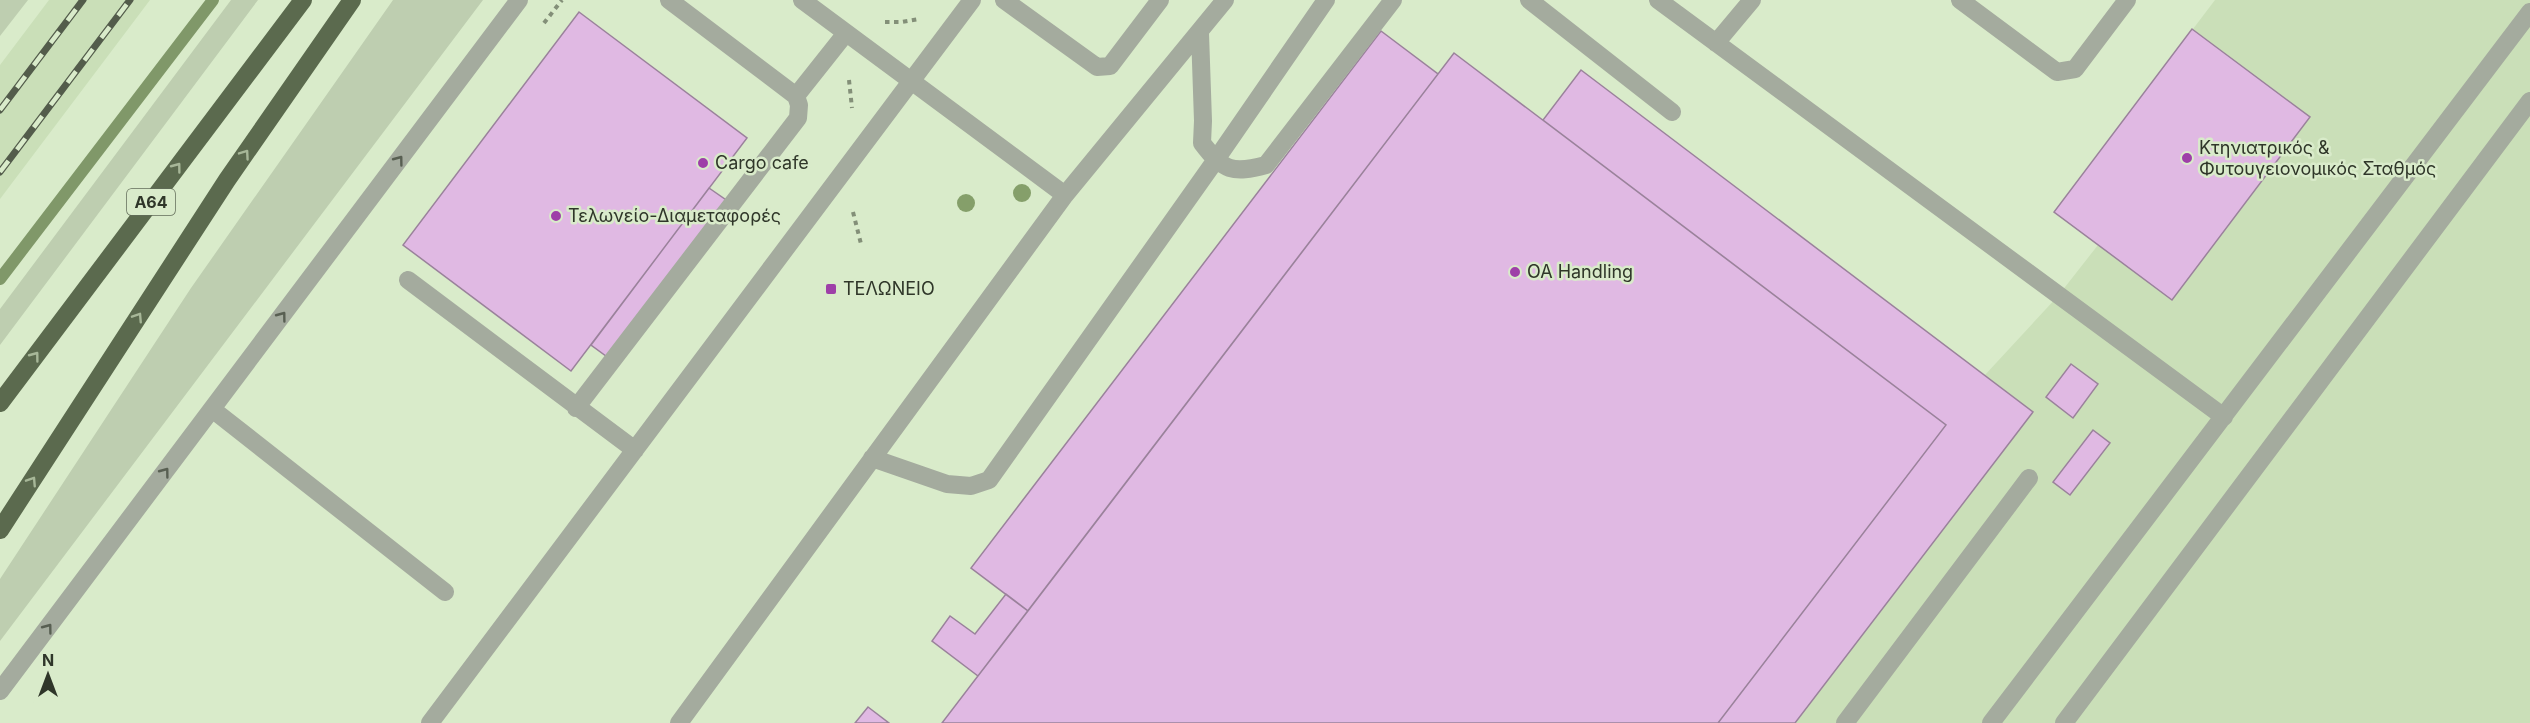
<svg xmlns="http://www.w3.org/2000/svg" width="2530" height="723" font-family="Inter,sans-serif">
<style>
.built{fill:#cadfb8}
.green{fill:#beceb0}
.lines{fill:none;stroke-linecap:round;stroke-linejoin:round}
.stream{stroke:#809869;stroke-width:12}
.building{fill:#e0b9e3;stroke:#9a829b;stroke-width:1.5}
.path{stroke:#838f78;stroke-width:4;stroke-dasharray:4.5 4.5;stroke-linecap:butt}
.minor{stroke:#a4ab9e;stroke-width:18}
.highway{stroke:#5b6a4e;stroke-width:18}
.rail-casing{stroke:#535c4b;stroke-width:7}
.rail{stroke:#d9ebca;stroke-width:4.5;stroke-dasharray:14;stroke-linecap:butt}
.tree{fill:#859f6a}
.oneway{stroke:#a7b798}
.oneway2{stroke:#585f52}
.poi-dot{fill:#9e3fa8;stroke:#d9ebca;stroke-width:2}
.labels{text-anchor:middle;stroke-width:5;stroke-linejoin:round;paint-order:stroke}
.shield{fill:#d9ebca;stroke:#626c59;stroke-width:1.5}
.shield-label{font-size:16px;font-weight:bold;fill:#2f3629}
.poi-label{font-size:18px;fill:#2f3629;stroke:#d9ebca;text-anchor:start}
</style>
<rect width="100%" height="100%" fill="#d9ebca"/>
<path class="built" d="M49 0H150L0 199V65Z
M2215 0H2530V723H1718L1984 376 2058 296 2098 245 2054 212Z"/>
<path class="green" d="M0 0H28L0 36Z
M231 0H258L0 345V309Z
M393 0H483L0 641V579L191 288Z"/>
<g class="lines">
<path class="stream" d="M0 279 213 0"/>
</g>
<path class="building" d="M579 12 747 138 571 371 403 245Z
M2192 29 2310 117 2172 300 2054 212Z
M1381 31 1438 74 1028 611 971 568Z
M1454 53 1946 425 1718 723H942Z
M1581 70 2033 412 1795 723H1718L1946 425 1543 120Z
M709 188 729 202 610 359 591 345Z
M2071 364 2098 384 2073 418 2046 397Z
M2093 430 2110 443 2070 495 2053 482Z
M1006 594 1028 611 978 676 932 641 950 616 975 634Z
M868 707 889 723H855Z"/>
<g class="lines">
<path class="path" d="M885 22H902L919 19
M544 23 562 0
M849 80 852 108
M853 212 861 244"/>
<path class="minor" d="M802 0 1065 195
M1004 0 1097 67 1110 66 1160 0
M1529 0 1672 112
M1658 0 2224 417
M1960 0 2057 72 2075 69 2127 0
M1200 33 1203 121 1202 143C1223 171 1233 174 1266 165L1393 0
M1716 43 1752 0
M796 96 846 33
M408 280 635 450
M576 408 798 118 799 105 796 96 669 0
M212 409 445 592
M872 458 947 484 971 486 989 480 1215 161 1326 0
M0 691 519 0
M430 723 972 0
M679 723 1065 195 1225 0
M1845 723 2029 478
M1991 723 2530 12
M2064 723 2530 101"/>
<path class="highway" d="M0 403 303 0
M0 530 227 180 352 0"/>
<g class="rail-casing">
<path id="rail" d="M0 110 83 0
M0 172 130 0"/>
</g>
<use href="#rail" class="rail"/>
</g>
<g class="tree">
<circle cx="1022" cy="193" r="9"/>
<circle cx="966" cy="203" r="9"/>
</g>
<defs><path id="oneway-chevron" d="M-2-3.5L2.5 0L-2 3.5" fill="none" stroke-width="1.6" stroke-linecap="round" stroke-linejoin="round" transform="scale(1.5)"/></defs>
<g class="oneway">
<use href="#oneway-chevron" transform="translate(245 154) rotate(-55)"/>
<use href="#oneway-chevron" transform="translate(177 167) rotate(-53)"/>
<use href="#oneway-chevron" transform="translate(138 317) rotate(-57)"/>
<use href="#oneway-chevron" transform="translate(35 356) rotate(-53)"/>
<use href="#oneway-chevron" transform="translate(32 481) rotate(-57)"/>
</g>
<g class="oneway2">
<use href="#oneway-chevron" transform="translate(399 160) rotate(-53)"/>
<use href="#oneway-chevron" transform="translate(282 316) rotate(-53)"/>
<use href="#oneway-chevron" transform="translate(165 472) rotate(-53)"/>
<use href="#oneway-chevron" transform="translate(48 628) rotate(-53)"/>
</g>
<g class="poi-dot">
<circle cx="2187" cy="158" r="6"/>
<circle cx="703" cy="163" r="6"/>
<circle cx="556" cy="216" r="6"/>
<circle cx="1515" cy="272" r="6"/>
<rect x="825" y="283" width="12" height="12" rx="3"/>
</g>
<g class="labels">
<rect class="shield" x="127" y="189" width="48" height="26" rx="4.5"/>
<g class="shield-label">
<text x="151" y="208">Α64</text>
</g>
<g class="poi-label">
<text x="2199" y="154">Κτηνιατρικός &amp;<tspan x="2199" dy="21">Φυτουγειονομικός Σταθμός</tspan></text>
<text x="715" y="169">Cargo cafe</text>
<text x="568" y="222">Τελωνείο-Διαμεταφορές</text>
<text x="1527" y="278">OA Handling</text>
<text x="843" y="295">ΤΕΛΩΝΕΙΟ</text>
</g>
</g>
<g transform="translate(48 675)" stroke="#d9ebca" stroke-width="4.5" paint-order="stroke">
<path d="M0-4.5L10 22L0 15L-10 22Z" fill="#2f3629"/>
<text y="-9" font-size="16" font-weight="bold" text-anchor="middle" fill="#2f3629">N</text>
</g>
</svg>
